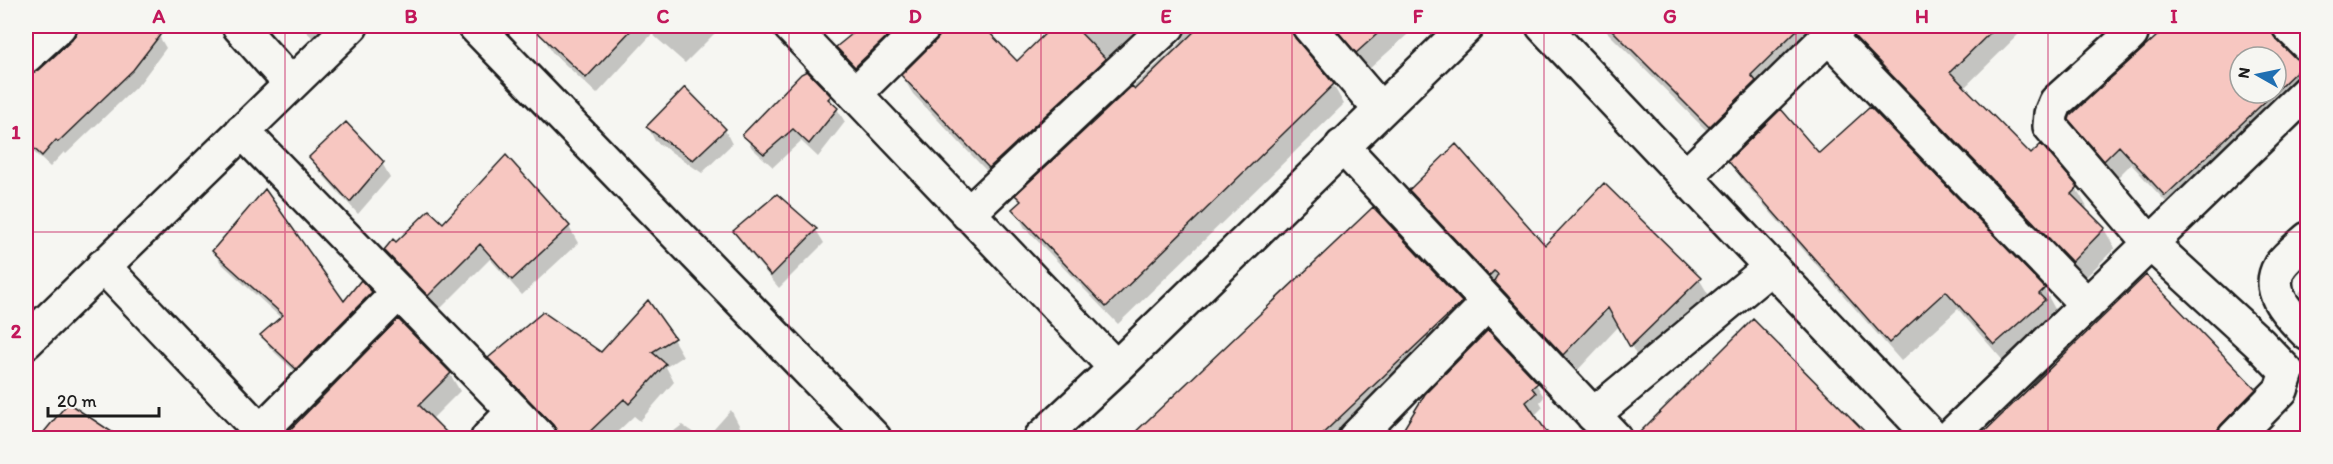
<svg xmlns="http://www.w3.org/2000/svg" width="2333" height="464" font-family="Itim,sans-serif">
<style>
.shadow{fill:#0003;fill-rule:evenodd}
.building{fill:#f7c7c1;stroke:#1c1c1c;stroke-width:1.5}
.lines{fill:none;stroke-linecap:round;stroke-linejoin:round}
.minor-casing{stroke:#1c1c1c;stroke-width:38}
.minor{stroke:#f6f6f2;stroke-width:33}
.grid{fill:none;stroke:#c2185b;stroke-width:1.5;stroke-opacity:0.55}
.neatline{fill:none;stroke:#c2185b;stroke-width:2}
.grid-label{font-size:20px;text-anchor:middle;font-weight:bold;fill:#c2185b}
</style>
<rect width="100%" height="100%" fill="#f6f6f2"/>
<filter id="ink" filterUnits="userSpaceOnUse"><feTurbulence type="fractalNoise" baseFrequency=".0167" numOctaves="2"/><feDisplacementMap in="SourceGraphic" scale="12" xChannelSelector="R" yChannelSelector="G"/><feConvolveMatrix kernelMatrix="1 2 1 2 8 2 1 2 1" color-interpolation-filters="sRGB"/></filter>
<g filter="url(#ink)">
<path class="shadow" d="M26 26H52L26 50Z
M79 26 93 38 101 26H146L159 36 166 48 140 83 66 154 64 152 50 167 26 145V76L39 71 73 40 78 32Z
M300 26H325L313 38Z
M550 26H722L685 63 652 34 597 94 552 52 542 34Z
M865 26H981L1017 63 1055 26H1417L1368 70 1301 40V48L1333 85 1344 104 1118 324 1025 228 1014 209 1021 202 1017 196 1182 41 1188 28 1174 26 1001 186 913 94 902 76 938 40 943 28 930 26 867 85 849 66 838 47Z
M1601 26H1831L1721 145Z
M1832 26H2027L1964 88 2031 156 2076 188 2087 207 2085 210 2104 229 2115 248 2083 280 1867 55 1856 36 1859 28Z
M2167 26H2308L2287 32 2281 42V47L2294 60 2304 64 2308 70V90L2177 214 2131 164 2116 179 2082 139 2071 120 2169 27ZM2240 57H2276V93H2240Z
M830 97 845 122 818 157 801 141 773 167 752 148 744 135Z
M648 127 725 130 732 144 702 173 655 141Z
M1819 155 2044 289 2055 309 2050 313 2055 320 2006 364 1958 309 1901 361 1742 180 1730 161Z
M311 157 382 163 390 177 358 214 319 171Z
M1411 190 1545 247 1699 279 1710 297 1641 364 1620 325 1575 373 1506 300 1502 292 1501 294 1421 209Z
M1373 209 1461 303 1472 322 1350 438H1132Z
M443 225 569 227 578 243 522 295 490 259 438 311 395 266 386 250Z
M816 230 824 243 779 288 743 245 735 232Z
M213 251 344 303 361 282 371 293 378 305 304 380 269 347 262 335 281 318 221 263Z
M2308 282V307L2299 293Z
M398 321 450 374 460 391 431 420 450 438H284Z
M1753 322 1868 438H1636Z
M673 339 683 356 666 367 674 382 640 421 634 416 611 438H560L500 376 490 358 602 354Z
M1536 384 1544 397 1540 402 1543 407 1534 416 1549 438H1399L1426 395Z
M2255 390 2266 408 2236 438H1981Z
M68 405 118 438H51L47 432Z
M731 410 746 438H706Z
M682 425 701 438H665Z"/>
<path class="building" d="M77 26H167L133 70 58 142 56 140 42 156 26 141V74L39 70 72 40 77 32Z
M531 26H635L586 78Z
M853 26H898L855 67 836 47 857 30Z
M942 26H983L1017 61 1053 26H1074L1106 59 989 168 901 75 937 39 942 32Z
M1200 26H1291L1295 38 1334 84 1106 307 1012 209 1021 201 1015 195 1132 86 1135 89Z
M1333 26H1386L1356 53Z
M1608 26H1801L1751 75 1756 81 1709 127Z
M1857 26H1997L1950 72 2031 154 2041 144 2078 187 2071 194 2105 228 2072 262 1854 36Z
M2168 26H2271V31L2276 39 2295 58 2305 63 2276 91V57H2240V93H2274L2165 196 2119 146 2104 161 2069 120 2070 116 2102 86Z
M807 71 831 96 828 99 838 108 809 144 793 129 764 154 742 135 801 74Z
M685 87 726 129 693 160 646 127Z
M1870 107 2045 288 2039 294 2045 300 1994 345 1946 291 1889 343 1728 161 1781 109 1819 153Z
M346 122 384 162 350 202 309 157Z
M1456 144 1545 245 1604 183 1701 278 1630 347 1608 308 1563 355 1494 281 1498 274 1494 271 1489 276 1409 190Z
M506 155 570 226 512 280 480 244 428 296 384 250 393 239 396 242 429 210 443 223Z
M265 189 344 301 361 280 372 292 296 369 260 335 283 315 212 251Z
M777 194 817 229 771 276 733 231Z
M1373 207 1462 302 1318 438H1129Z
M2146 275 2256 389 2221 425 2216 433V438H1978Z
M648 300 675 338 652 352 666 364 629 404 624 399 583 438H558V433L553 425 488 358 543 312 601 352Z
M398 319 451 373 419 405 452 438H282Z
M1753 319 1871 438H1634Z
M1488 330 1538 383 1532 388 1536 393 1526 402 1551 438H1398L1425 394Z
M68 403 121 438H39Z"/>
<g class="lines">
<g class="minor-casing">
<path id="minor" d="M239 26 291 84
M475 26 874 438
M790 26 1116 368
M1309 26 1380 109
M1543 26 1933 438
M2131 26V34L2125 40 2056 102 2051 114 2050 126 2150 243 2259 343 2287 372 2281 390 2234 438
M2289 26 2308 45
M1828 36 2087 305
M26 56 59 26
M855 94 924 26
M242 131 540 438
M1342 146 1615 438
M1686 176 1839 26
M968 214 1168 26
M2308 239C2299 247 2287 256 2280 266 2264 293 2291 316 2308 334
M103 266 261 432
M26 342 351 26
M1593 415 1771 267
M254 438 399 292
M488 438 514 411
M1041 438 1116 368 1467 26
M1355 438 1488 303
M1949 438 2308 91"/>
</g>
<use href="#minor" class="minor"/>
</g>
</g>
<path class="grid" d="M285 26V438M537 26V438M789 26V438M1041 26V438M1292 26V438M1544 26V438M1796 26V438M2048 26V438M26 232H2308"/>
<rect width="2333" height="464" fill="none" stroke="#f6f6f2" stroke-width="66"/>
<g transform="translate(2258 75) rotate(279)"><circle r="28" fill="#f6f6f2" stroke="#9f9f9c" stroke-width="1.5"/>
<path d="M0-4.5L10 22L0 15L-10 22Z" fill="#1f6fb2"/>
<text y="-9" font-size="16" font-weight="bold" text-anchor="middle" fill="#1c1c1c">N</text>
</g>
<path d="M48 407v9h111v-9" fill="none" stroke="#1c1c1c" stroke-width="3"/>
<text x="57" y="407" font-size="18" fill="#1c1c1c" stroke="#f6f6f2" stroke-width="4.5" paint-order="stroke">20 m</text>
<rect x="33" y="33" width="2267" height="398" class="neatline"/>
<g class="grid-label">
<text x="159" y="23">A</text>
<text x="411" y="23">B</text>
<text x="663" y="23">C</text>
<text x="915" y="23">D</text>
<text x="1166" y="23">E</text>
<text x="1418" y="23">F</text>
<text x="1670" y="23">G</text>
<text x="1922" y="23">H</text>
<text x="2174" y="23">I</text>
<text x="16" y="139">1</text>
<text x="16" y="338">2</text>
</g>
</svg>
